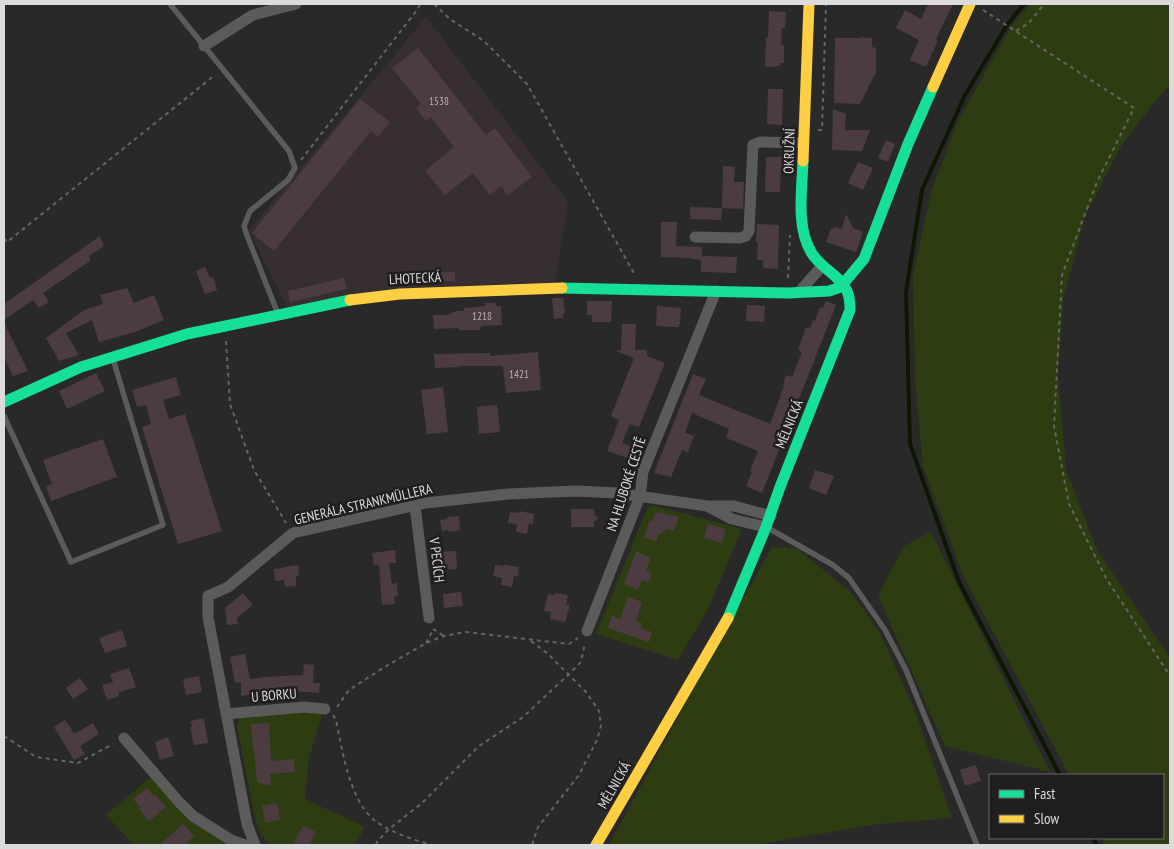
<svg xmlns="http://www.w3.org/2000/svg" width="1174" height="849" font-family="'PT Sans Narrow',sans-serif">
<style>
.built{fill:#372e31}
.green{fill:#2d3d11}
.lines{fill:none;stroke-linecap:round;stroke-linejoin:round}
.stream{stroke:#0e1604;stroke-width:4}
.building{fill:#4c3c42}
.path{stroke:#646464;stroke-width:2;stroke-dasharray:4 4;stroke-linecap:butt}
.lane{stroke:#5c5b5b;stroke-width:5.5}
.street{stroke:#5c5b5b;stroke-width:11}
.fast{stroke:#16e098;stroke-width:11}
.slow{stroke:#ffcf43;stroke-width:11}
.labels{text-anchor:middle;stroke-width:5;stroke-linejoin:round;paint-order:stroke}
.number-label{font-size:11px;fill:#b8b2b5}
.street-label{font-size:14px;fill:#dcdadb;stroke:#211e1f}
</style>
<rect width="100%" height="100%" fill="#2a2929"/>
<path class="built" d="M426 17 568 202 555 284 287 307 249 230Z"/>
<path class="green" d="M1030 4H1170V84L1153 104 1121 146 1084 219 1063 301 1058 375 1066 470 1097 550 1170 658V845H1106L1102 838H1163V775H1069L963 575 923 466 915 379 913 275 931 192 958 121 1011 27Z
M652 505 742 529 709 607 678 660 596 634 647 509Z
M931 532 1050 772 945 746 878 596 904 546Z
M772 547 796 548 850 591 880 633 915 711 952 818 879 824 755 845H609L671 730Z
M303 712 322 714 309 758 305 799 365 827 355 845H269L260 832 256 822 237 726C238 720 239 719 243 716Z
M151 777 230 845H134L106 815Z"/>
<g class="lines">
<path class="stream" d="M1024 4 1007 25 965 95 922 190 906 292 910 444 959 582 1060 775
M1093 838 1097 845"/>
</g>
<path class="building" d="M928 4H953L936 39 938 40 926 67 910 60 919 40 896 28 905 10 921 19Z
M769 11 786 12 785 28H782L781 45H784V63H780V66H775V67H765L766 37H768Z
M860 37 872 38V47L876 48V72L860 104 834 103 835 38H860Z
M418 48 485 134V133L486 135 495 128 532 177 508 195 501 186 490 195 473 173 445 195 425 171 454 147 431 117 426 121 416 108 421 104 392 68Z
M768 89H783L782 125 767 124Z
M360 99 390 122 378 137 371 131 274 251 252 233Z
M833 109 846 114 845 130H870L862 151 832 150Z
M886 140 895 144 888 162 878 158Z
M766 157H788V167H781L780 192H765Z
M858 162 873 168 863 190 848 183Z
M723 166 735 167 734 182H744L743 209 722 208 721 220 690 219V207L722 208Z
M846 214 853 228 863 232 856 252 826 242 831 229 835 227 842 229Z
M661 222H677L676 246 702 247V256L737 257 736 273 701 272V260L689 258 661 257Z
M757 224 779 225 778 269 763 268V260H757L758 242H756Z
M100 236 104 246 89 256 90 261 43 293 49 302 39 308 33 300 4 320V304Z
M205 267 210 278 213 277 217 290 205 294 196 271Z
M441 272H455V281H441Z
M344 278 347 289 290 302 288 291Z
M127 288 134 303 154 295 164 320 135 332 99 342 92 320 66 333 79 355 59 361 46 338 84 310 103 304 100 295Z
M552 298H563L565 313 563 314V318L554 319Z
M587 301H612L611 322H592V315H587Z
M826 301 836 305 762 493 746 486 752 472 750 471 758 451 726 438 729 429 692 413 685 433 694 436 688 452 682 450 671 477 654 473 693 374 706 379 699 395 770 424 784 386 783 385 786 375 792 377 802 352 798 350 806 327 810 329 813 320 815 321 820 307 823 308Z
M485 303H496V306H501L502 325 481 326 480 330H459V328L434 329 433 315H446L457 311H464V308L479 307V306H485Z
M747 305 765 306 764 322 746 321Z
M657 306 681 308 680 324H679V327L656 326Z
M4 323 28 371 13 376 4 357Z
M622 324H636L635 350H647V356L665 363 639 427 630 424 622 443 632 447 628 458 607 451 619 420 611 416 634 358 616 351 621 350Z
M538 352 541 390 506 393 503 366H459V367L435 368 434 354 490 353V356Z
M96 373 105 391 67 409 59 391Z
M176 377 181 395 163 400 169 419 185 414 222 531 178 544 142 427 151 424 146 405 137 407 132 390Z
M443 387 448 432 427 434 421 390Z
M497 405 500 432 479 434 477 407Z
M103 439 117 477 51 501 46 486 52 484 43 460Z
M815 470 834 476 826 495 809 488Z
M571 509H594V514L598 518 594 522V527H571Z
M519 511 534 514 533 524 529 523 527 534 516 532 517 524 508 523 510 512 519 513Z
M658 512 679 517 674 531 667 529 658 535 657 541 644 538 649 522 653 520 655 514Z
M459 516 460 530 449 532 448 530 442 531 440 520 447 519V517Z
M708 524 726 529 722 543 704 538Z
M395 550 396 563H389L392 584 397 583 398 596 394 597 395 604 382 605 379 565H374L372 553Z
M456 551 457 569 438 570V552Z
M636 551 651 558 646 570 652 573 648 583 642 580 638 590 624 584Z
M298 565 299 575 296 576V586L285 587 284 580 275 581 274 569 283 568V567Z
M495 565 504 566V565L519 567 518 577 514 576 512 587 501 585 502 578 493 576Z
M461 592 463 606 444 608 443 594Z
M243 593 253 605 237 618 238 624 227 625 225 608Z
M555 593 568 595 566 605H570L565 622 550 619 551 612 544 611 548 594 555 595Z
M628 597 642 602 636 621 642 623 641 628 652 632 649 642 608 628 612 616 620 619Z
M122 630 127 646 105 653 99 638Z
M245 654 250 679 264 677 303 675 304 664 314 665 313 683H320L319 693 290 691V693L278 694 277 692 261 693 241 696V682L235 683 230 657Z
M129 668 136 687 118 693 119 696 107 700 102 685 113 682 110 674Z
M199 676 202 692 186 695 183 679Z
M80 678 88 689 73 699 66 688Z
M204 718 208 743 194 745 190 727H192L191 721Z
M65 720 68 725H69L74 734 93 723 99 734 80 746 85 754 74 760 54 727Z
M269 723 271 761 294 759 295 772 270 774 271 786 257 782 254 749H253L251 724Z
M168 737 174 756 160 760 155 742Z
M976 765 981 781 965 786 960 770Z
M147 788 154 797 155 795 166 807 149 821 139 809 141 808 133 799Z
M277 803 280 820 265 823 262 806Z
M183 824 194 836 185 845H159Z
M303 826 316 832 309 845H293Z"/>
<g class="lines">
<path class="path" d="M434 4 450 19 484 41 527 84 635 275
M983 10 1134 108 1097 182 1062 275 1054 426 1069 504 1106 578 1170 676
M1016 31 1029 23 1044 4
M818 130H822L826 4
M301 160 417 10 420 4
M4 238 7 242 215 75
M788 278 790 235
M226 341 230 404 254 470 286 523
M433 629 444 636
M531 641 547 653 586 692 599 711 601 726 597 740 579 775 538 827 532 845
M426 643 433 630
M337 707 349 690 383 668 426 643 444 636 466 632 569 644 578 638
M333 715 336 720C342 749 349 798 373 819 387 831 413 840 432 845
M4 736 36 757 78 763 113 744
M376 845 377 842 389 829 421 804 479 746 523 717 569 674 581 662 585 643"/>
<path class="lane" d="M170 4 289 151 295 168 288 180 250 211 244 226 248 238 278 314
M4 416 71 562 163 525 113 359
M768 528 833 565 849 578 885 630 906 670 977 845"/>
<path class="street" d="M204 46 253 15 296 4
M695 237 740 238 746 236 749 231 753 145 760 142 804 143
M800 291 822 266
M415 506 429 618
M709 507 732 519 766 527
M587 631 640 496 643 472 716 291
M226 714 304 707 325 709
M124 738 179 802 193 816 231 840 245 845
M255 845 247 824 208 617V596L228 587 293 533 426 503 508 494 576 491 617 493 707 506H734L771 516"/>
<path class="fast" d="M562 288 788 293 829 291 838 288 843 284 864 259 908 144 933 87
M4 402 81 367 187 334 350 300
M728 618 766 527 780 487 850 310C850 304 850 297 847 291 840 275 820 268 811 252 796 226 802 190 803 161"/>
<path class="slow" d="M933 87 970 4
M803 161 809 4
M350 300 400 294 562 288
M596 845 728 618"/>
</g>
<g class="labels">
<g class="number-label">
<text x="439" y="105">1538</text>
<text x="482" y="320">1218</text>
<text x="519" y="378">1421</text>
</g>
<g class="street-label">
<text transform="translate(789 151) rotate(-88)" y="5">OKRUŽNÍ</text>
<text transform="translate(415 278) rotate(-3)" y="5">LHOTECKÁ</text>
<text transform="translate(789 424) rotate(-68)" y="5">MĚLNICKÁ</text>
<text transform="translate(626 484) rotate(-72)" y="5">NA HLUBOKÉ CESTĚ</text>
<text transform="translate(363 504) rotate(-13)" y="5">GENERÁLA STRANKMÜLLERA</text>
<text transform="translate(437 560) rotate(83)" y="5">V PECÍCH</text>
<text transform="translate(274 695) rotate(-5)" y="5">U BORKU</text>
<text transform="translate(614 785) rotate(-60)" y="5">MĚLNICKÁ</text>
</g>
</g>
<rect width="1174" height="849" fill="none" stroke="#dcdadb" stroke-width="10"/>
<rect x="989" y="774" width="175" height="65" fill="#211e1f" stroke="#6c696a"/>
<rect x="999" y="790" width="25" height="8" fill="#16e098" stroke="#6c696a"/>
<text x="1034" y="799" font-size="15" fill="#dcdadb">Fast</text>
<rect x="999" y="815" width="25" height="8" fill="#ffcf43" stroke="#6c696a"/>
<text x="1034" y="824" font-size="15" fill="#dcdadb">Slow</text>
</svg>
